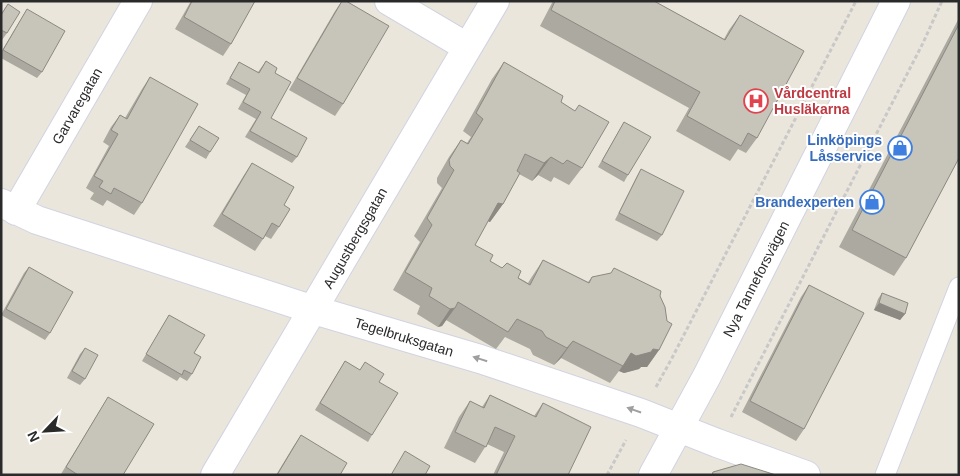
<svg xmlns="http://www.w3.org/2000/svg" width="960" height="476" font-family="Arial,sans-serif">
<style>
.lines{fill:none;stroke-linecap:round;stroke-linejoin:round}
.lane-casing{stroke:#d1d3e2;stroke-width:21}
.street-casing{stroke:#d1d3e2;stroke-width:30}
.secondary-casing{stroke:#d1d3e2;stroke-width:30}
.path{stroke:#c8c8c8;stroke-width:3;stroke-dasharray:4 2.5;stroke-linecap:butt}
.lane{stroke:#fff;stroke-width:19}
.street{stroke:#fff;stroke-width:28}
.secondary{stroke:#fff;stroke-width:28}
.wall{fill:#aba9a0}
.shaded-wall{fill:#8b8982}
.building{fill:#c7c4ba;stroke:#8b8982}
.oneway{fill:#9f9f9f}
.labels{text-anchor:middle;stroke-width:4;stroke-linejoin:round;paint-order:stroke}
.health-label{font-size:14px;font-weight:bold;fill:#be3a42;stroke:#fff;text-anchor:start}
.street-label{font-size:14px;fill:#2a2a2a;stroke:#fff}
.shop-label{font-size:14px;font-weight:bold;fill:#366cbe;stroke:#fff;text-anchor:end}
</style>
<rect width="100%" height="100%" fill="#ebe6dc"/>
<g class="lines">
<g class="lane-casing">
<path id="lane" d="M885 475 959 287"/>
</g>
<g class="street-casing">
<path id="street" d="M389 1 467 47
M1 203 37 220 314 310 480 359 641 413 717 443 806 475
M16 211 138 1
M215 475 495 1"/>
</g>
<g class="secondary-casing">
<path id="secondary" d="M653 475 707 376 896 1"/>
</g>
<path class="path" d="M656 387 672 358 856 1
M731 417 923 43 942 1
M607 475 626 440"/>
<use href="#lane" class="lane"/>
<use href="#street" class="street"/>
<use href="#secondary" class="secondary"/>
</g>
<path class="wall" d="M191 1H255L231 44 223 56 175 29Z
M342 1 343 104 335 116 289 90 335 11Z
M553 1H654L724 39 729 30 740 15 757 138 746 153 738 149 730 161 676 131 689 108 540 26Z
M8 4 7 33 2 40 1 39V14Z
M27 9 42 72 37 78 1 58V52Z
M959 18V158L906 258 894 276 839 247Z
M266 61 275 73 271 118 297 157 292 163 245 137 256 119 238 109 246 95 226 84 239 62 258 72Z
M504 62 561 102 582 168 569 185 554 177 551 182 538 175 532 181 519 174 503 204 490 222 488 221 475 245 490 261 528 283 531 278 543 260 588 282 592 277 660 296 659 350 647 367H641L639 369 624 373 619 371 610 383 561 358 554 365 533 355 530 349 505 337 496 349 446 320 442 326 438 327 417 314 420 306 393 290 420 242 414 236 442 188 437 183V178L449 157 461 140 467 143 471 137 463 131 492 79Z
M150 77 142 203 134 215 107 200 103 206 90 199 94 193 86 188 109 146 103 142 111 127 120 115 125 118 142 89Z
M624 122 628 175 624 182 598 167Z
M199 126 210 152 206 159 185 147Z
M252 163 279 227 271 239 265 236 255 251 213 226 244 175Z
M641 169 662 235 657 241 615 220 637 176Z
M29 267 50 333 45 340 1 315 24 273Z
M809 285 804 429 796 441 742 412 801 297Z
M882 293 905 314 900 320 874 310 878 299Z
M169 315 194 353 192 374 187 381 180 377 177 381 142 361Z
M85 348V379L80 385 67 378 80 354Z
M345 361 379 382 372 435 368 442 315 410Z
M490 395 534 416 543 403 568 475H493L504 452 487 444 475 463 444 448 459 417 470 401 482 407Z
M108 397 123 475H63L61 474Z
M301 435 340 475H276L293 447Z"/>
<path class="shaded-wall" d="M551 157 538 175 532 181 544 163Z
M498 203 503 204 490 222 485 220Z
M879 303 905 314 900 320 874 310Z
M455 308 442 326 438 327 450 309Z
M573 341 561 358 554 365 567 348Z
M653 349 659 350 647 367H641L639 369 624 373 619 371 631 353Z"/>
<path class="building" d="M192 1H255L231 44 184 17Z
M342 1H346L389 26 343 104 297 78Z
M555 1H654L725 40 740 15 804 51 757 138 748 133 741 146 687 116 700 92 551 10Z
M8 4 20 12 7 33 1 30V15Z
M27 9 65 31 42 72 3 50Z
M959 24V158L906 258 852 230Z
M266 61 277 68 275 73 291 82 271 118 307 138 297 157 250 131 261 112 243 102 250 89 230 78 239 62 259 73Z
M504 62 563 96 561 102 575 111 579 105 609 122 582 168 567 160 563 164 551 157 544 163 525 154 517 171 520 173 503 204 498 203 475 245 493 255 490 261 502 268 507 263 521 271 518 278 530 285 543 260 589 283 592 277 611 273 614 268 661 291 660 296 665 307 667 321 672 324 659 350 653 349 651 352 636 356 631 353 623 366 573 341 567 348 546 337 542 331 517 319 508 332 458 302 455 308 450 309 429 296 432 288 405 272 432 225 427 218 454 170 450 166 449 160 461 140 468 144 483 119 476 113Z
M150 77 198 104 142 203 114 188 111 194 99 187 103 181 94 176 118 134 111 130 120 115 127 119Z
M624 122 651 137 628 175 602 161Z
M199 126 219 138 210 152 190 140Z
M252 163 294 187 284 205 290 209 279 227 272 223 263 239 222 214Z
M641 169 684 191 662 235 619 213Z
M29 267 73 292 50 333 6 309Z
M809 285 864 313 804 429 750 401Z
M882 293 908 303 905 314 879 303Z
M169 315 205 335 194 353 201 357 192 374 184 370 182 375 146 354Z
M85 348 98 355 85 379 72 371Z
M345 361 360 370 365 362 384 374 379 382 398 393 372 435 320 403Z
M490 395 536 417 543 403 591 427 568 475H496L515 436 495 427 486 447 455 432 470 401 484 408Z
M108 397 154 424 123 475H78L66 467Z
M301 435 347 463 340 475H277Z
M405 451 430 466 425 475H391Z
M741 464 776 475H712L713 472Z"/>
<defs><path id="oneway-solid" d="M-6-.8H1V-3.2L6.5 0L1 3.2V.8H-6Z" transform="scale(1.25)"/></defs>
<g class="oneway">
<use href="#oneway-solid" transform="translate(480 359) rotate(-163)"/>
<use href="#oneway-solid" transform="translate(634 410) rotate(-161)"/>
</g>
<defs>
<g id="hospital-ring" transform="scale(1.25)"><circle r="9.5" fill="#fff" stroke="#e0444e" stroke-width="1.5"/><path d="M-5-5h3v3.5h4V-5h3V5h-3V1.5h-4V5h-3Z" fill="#e0444e"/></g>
<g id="shop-ring" transform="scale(1.25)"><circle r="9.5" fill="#fff" stroke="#3f7fe0" stroke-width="1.5"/><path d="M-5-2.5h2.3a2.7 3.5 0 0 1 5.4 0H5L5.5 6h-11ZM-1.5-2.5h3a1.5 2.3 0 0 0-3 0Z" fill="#3f7fe0"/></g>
</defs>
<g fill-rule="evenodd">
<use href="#hospital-ring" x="756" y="101"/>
<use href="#shop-ring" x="900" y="148"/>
<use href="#shop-ring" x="872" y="202"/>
</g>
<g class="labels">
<g class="health-label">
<text x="774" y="98">Vårdcentral<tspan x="774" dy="16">Husläkarna</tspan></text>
</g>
<g class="street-label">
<text transform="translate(77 106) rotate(-60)" y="5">Garvaregatan</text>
<text transform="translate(355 238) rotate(-60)" y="5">Augustbergsgatan</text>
<text transform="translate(756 279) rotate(-63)" y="5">Nya Tanneforsvägen</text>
<text transform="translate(404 337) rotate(17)" y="5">Tegelbruksgatan</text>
</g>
<g class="shop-label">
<text x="882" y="145">Linköpings<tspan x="882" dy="16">Låsservice</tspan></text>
<text x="854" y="207">Brandexperten</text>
</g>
</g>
<rect width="960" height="476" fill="none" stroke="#2a2a2a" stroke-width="5"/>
<g transform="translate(45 431) rotate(245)" stroke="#ffffff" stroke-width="4" paint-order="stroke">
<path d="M0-4L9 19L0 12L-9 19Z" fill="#2a2a2a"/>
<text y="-8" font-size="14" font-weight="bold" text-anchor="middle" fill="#2a2a2a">N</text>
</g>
</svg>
